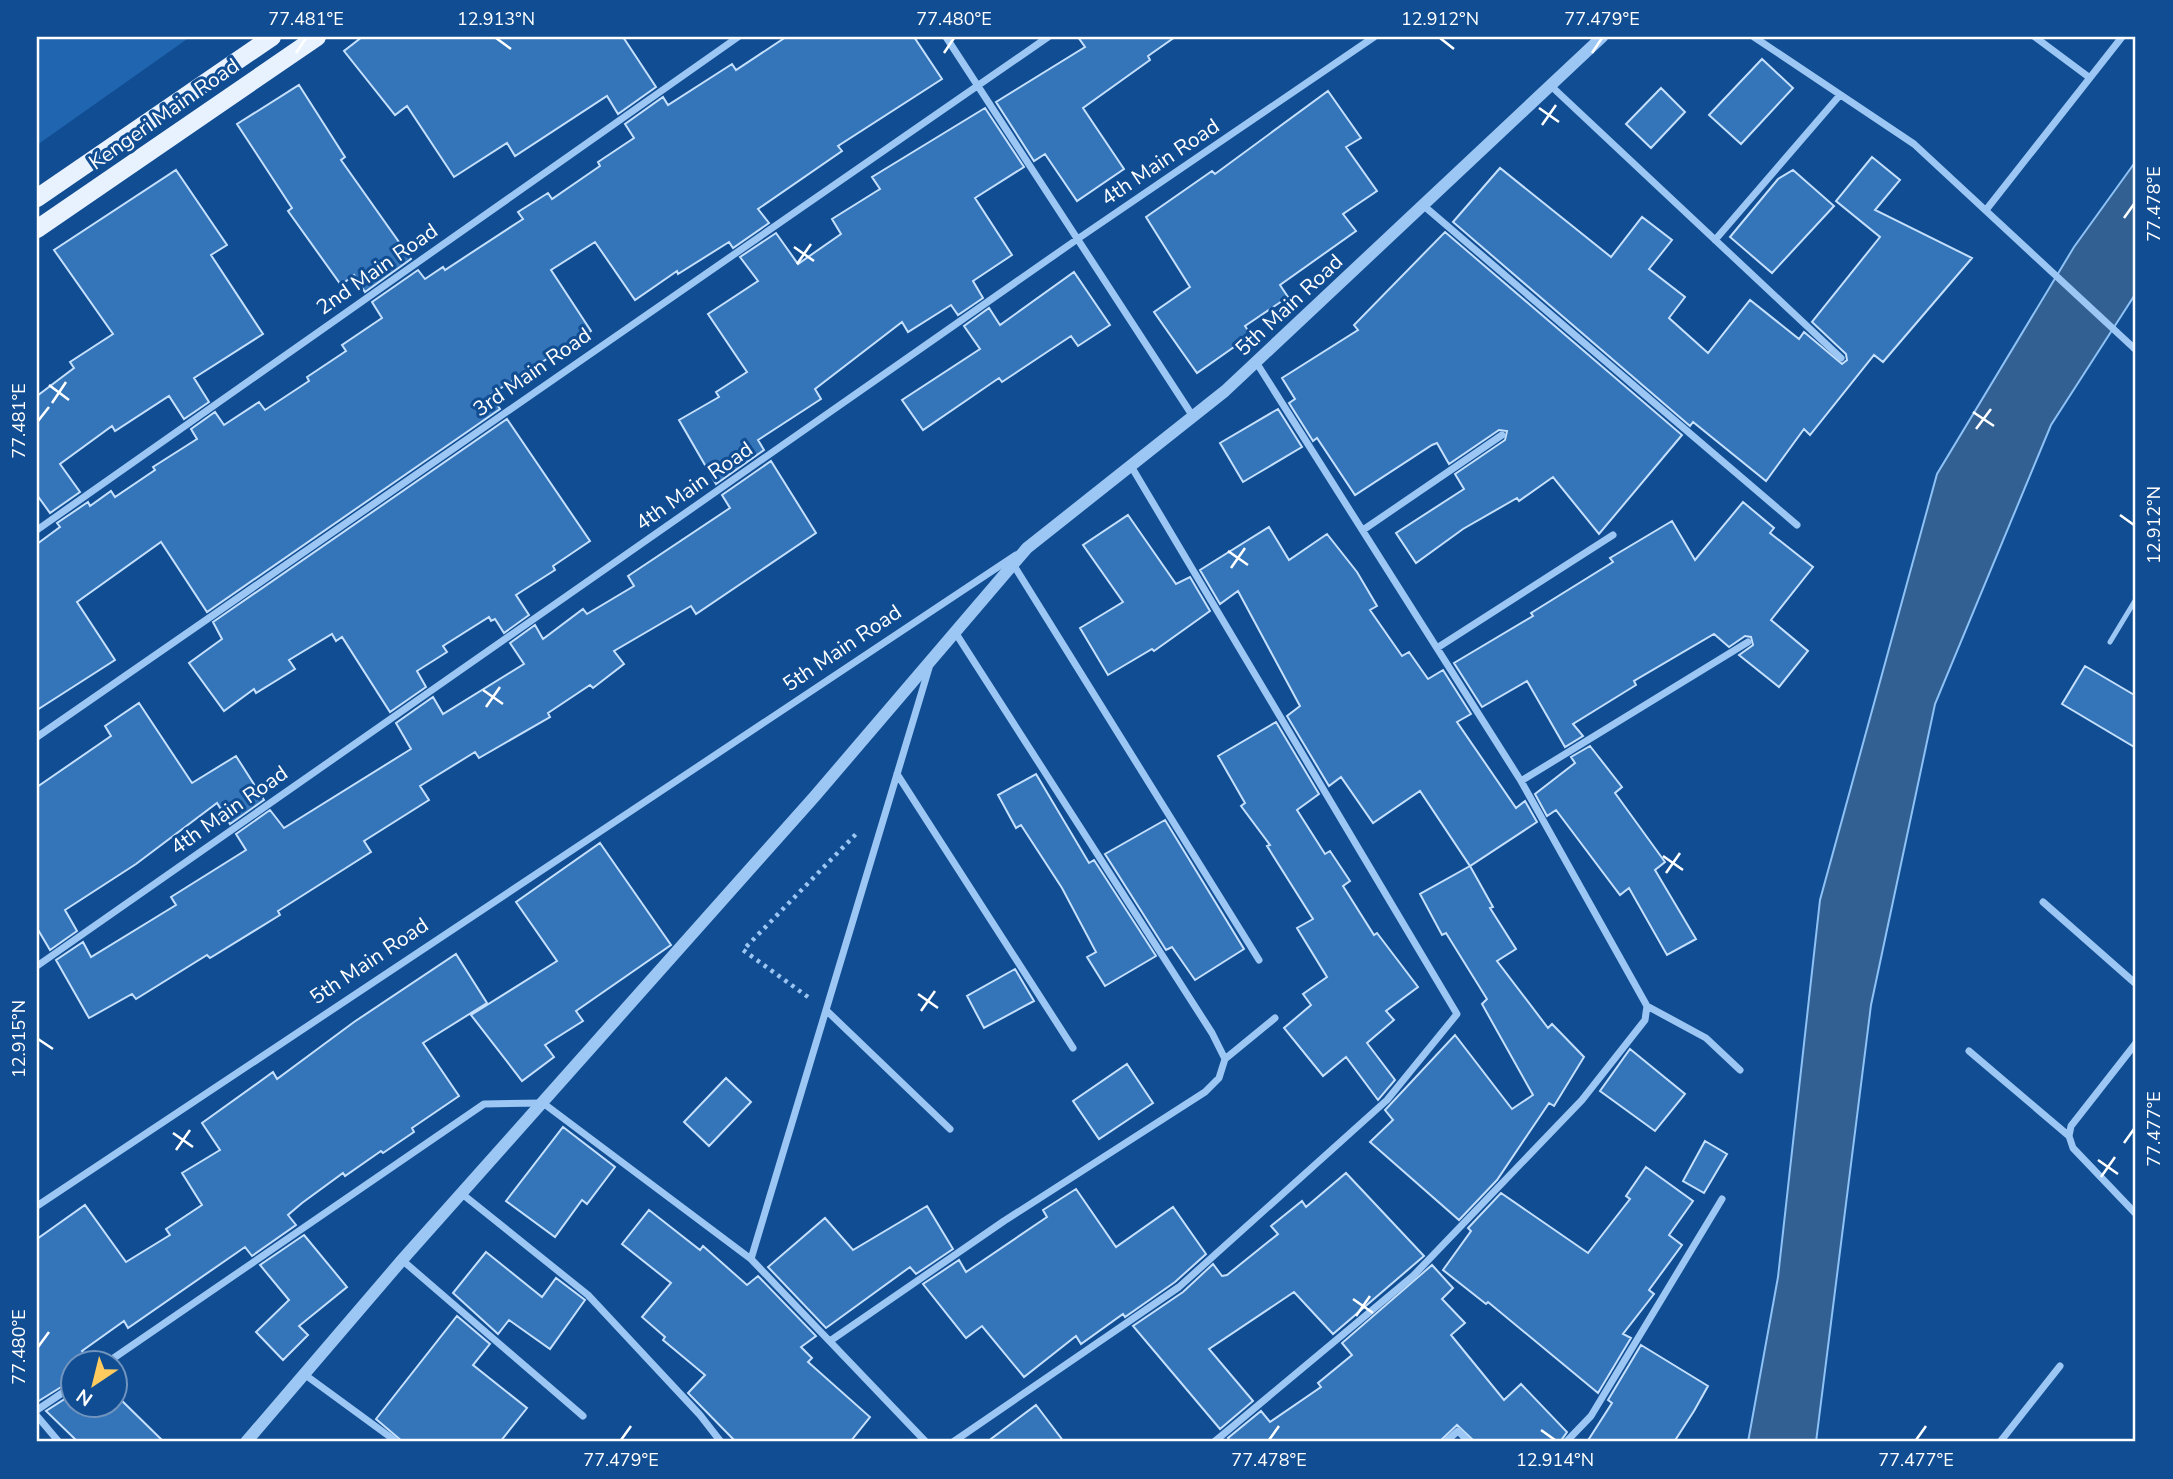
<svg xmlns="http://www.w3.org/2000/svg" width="2173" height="1479" font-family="'Nunito Sans',sans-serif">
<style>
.green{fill:#1f65af}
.water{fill:#336092;stroke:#8ec2f6;stroke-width:2}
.building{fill:#3474b9;stroke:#c4e0fd;stroke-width:2}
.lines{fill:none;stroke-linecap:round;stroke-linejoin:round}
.path{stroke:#9cc6f3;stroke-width:4.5;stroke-dasharray:3.5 5;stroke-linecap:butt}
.service{stroke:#9cc6f3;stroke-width:5}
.minor{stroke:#9cc6f3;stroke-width:7}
.tertiary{stroke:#9cc6f3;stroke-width:12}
.primary{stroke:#e8f2ff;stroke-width:18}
.ticks{fill:none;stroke:#fff;stroke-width:2.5}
.labels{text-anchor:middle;stroke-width:6;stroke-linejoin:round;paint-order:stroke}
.street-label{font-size:21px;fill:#fff;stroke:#114d92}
.neatline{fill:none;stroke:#fff;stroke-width:2.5}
.ticks-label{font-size:18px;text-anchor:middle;fill:#fff}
</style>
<rect width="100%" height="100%" fill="#114d92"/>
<path class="green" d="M37 37H190L37 145Z"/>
<path class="water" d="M2136 161V293L2051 425 1935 704 1871 1005 1816 1442H1748L1778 1277 1820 900 1937 474 2074 247Z"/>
<path class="building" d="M362 37H623L656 87 618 114 607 96 515 156 507 143 454 177 407 106 395 115 344 51Z
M786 37H914L942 79 838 146 842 151 758 209 769 223 733 248 729 242 678 274 677 271 635 300 595 242 551 270 591 331 490 395 500 409 207 612 161 542 77 602 115 660 37 710V544L60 527 57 523 88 502 90 506 111 491 115 497 155 470 153 467 197 439 191 429 215 412 224 425 259 402 265 410 309 381 307 377 346 351 342 345 382 318 372 302 418 270 425 279 443 267 445 270 523 219 518 212 548 193 552 199 600 166 598 162 634 138 625 124 663 97 668 105 732 64 736 70Z
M1078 37H1175L1148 56 1150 60 1083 108 1124 169 1077 201 1045 154 1034 161 996 102 1085 47Z
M1762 59 1793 88 1741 144 1709 115Z
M299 85 345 157 341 160 411 259 365 292 354 275 341 285 288 211 292 208 237 124Z
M1661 88 1685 112 1651 148 1626 124Z
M1328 91 1361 138 1346 147 1377 191 1343 214 1356 231 1280 285 1288 297 1245 326 1251 335 1197 373 1154 312 1190 287 1146 217 1212 171 1215 174Z
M985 108 1024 167 975 198 1012 255 973 281 983 298 958 315 951 305 908 332 902 322 815 389 821 399 758 440 764 450 716 484 679 420 719 397 716 392 747 372 708 314 758 281 740 257 776 233 798 264 841 234 832 219 880 189 872 177Z
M1872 157 1900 180 1875 210 1972 258 1883 362 1874 355 1810 435 1804 429 1766 481 1693 422 1690 426 1453 222 1500 168 1611 257 1642 217 1672 240 1649 269 1685 297 1669 318 1708 353 1750 300 1799 339 1804 332 1842 364 1847 360 1846 354 1812 322 1880 237 1836 201Z
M176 170 227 245 211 255 263 334 194 378 209 402 184 419 169 396 115 431 112 426 60 464 80 492 50 513 37 495V396L74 368 70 362 113 334 54 250Z
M1793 170 1834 206 1772 273 1730 237 1778 179Z
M1445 232 1682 435 1599 534 1553 477 1519 501 1517 498 1463 529 1416 563 1396 533 1464 489 1455 474 1505 440 1507 431 1499 430 1449 464 1437 443 1432 445 1355 495 1317 438 1313 441 1289 403 1295 399 1282 378 1358 330 1354 325Z
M1074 272 1110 325 1078 346 1071 336 1002 382 999 378 923 430 902 400 980 349 964 326 989 308 1000 325Z
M1278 409 1302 447 1243 482 1220 443Z
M507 419 590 541 553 566 555 570 516 595 529 615 504 633 495 619 491 621 489 617 443 646 447 652 417 671 426 687 390 712 342 637 336 641 332 634 289 660 295 669 256 693 254 689 224 711 189 663 222 639 213 622Z
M771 461 816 533 696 614 691 606 614 651 624 664 593 688 590 685 548 713 550 717 479 758 475 752 420 786 429 800 364 841 371 852 278 911 280 915 210 958 207 955 136 999 132 994 89 1018 56 960 83 942 91 957 176 905 171 897 246 850 236 834 270 810 284 828 411 749 396 723 433 697 443 714 524 664 510 643 535 625 543 639 583 609 587 614 634 586 628 576 730 508 722 495Z
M1743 502 1774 528 1770 533 1813 567 1771 620 1808 651 1779 687 1739 655 1753 645 1751 637 1745 636 1729 647 1714 634 1634 681 1636 685 1573 724 1583 736 1565 747 1527 681 1482 707 1454 663 1533 616 1531 613 1613 562 1610 558 1672 521 1695 560Z
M1128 515 1176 584 1190 577 1210 611 1154 651 1152 649 1108 675 1080 628 1123 602 1083 545Z
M1269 527 1289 560 1327 534 1357 572 1377 606 1370 610 1402 656 1409 652 1428 679 1443 670 1471 714 1457 722 1516 808 1525 801 1537 822 1470 866 1420 791 1373 823 1341 777 1329 786 1287 716 1300 706 1238 591 1220 604 1200 570Z
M2085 666 2136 696V748L2062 704Z
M139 703 192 783 236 756 264 800 230 824 217 803 136 864 65 910 77 931 50 950 37 928V787L111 736 105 726Z
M1276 722 1319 794 1297 810 1325 854 1330 851 1350 881 1343 886 1374 935 1377 933 1418 987 1386 1011 1394 1020 1367 1043 1395 1080 1378 1100 1346 1057 1323 1076 1284 1028 1311 1005 1303 994 1327 977 1297 928 1313 919 1267 846 1270 845 1241 806 1245 803 1218 756Z
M1590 746 1622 787 1615 793 1665 862 1655 870 1696 939 1667 955 1629 888 1620 895 1556 810 1547 816 1535 794 1575 763 1571 757Z
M1036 774 1089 863 1094 860 1156 956 1105 986 1087 957 1096 952 1062 888 1021 825 1016 828 998 795Z
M1165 820 1244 949 1195 980 1172 947 1166 950 1105 854Z
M600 843 671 945 576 1011 583 1021 545 1045 554 1057 522 1081 471 1015 557 961 516 902Z
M1470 866 1493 907 1490 908 1516 949 1497 961 1548 1028 1552 1024 1584 1057 1554 1106 1549 1103 1497 1180 1459 1220 1370 1142 1393 1120 1385 1110 1455 1035 1512 1109 1533 1095 1482 1004 1487 999 1446 933 1442 935 1420 894Z
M456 954 487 1003 423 1043 459 1096 412 1128 414 1132 383 1153 381 1151 345 1176 343 1173 302 1203 288 1215 296 1225 252 1256 245 1247 128 1328 124 1321 82 1351 86 1357 81 1361 84 1363H74V1379L37 1402V1239L85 1205 126 1262 170 1235 166 1229 202 1205 182 1173 220 1150 202 1123 273 1072 277 1079 354 1022Z
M1015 969 1034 1001 984 1028 967 996Z
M1630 1049 1685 1094 1655 1131 1600 1091Z
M1127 1064 1153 1103 1099 1139 1073 1101Z
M726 1078 751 1102 709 1146 684 1122Z
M563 1127 615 1167 587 1204 582 1200 555 1237 506 1201Z
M1705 1141 1727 1154 1704 1193 1683 1181Z
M1646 1167 1693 1201 1669 1235 1682 1245 1649 1290 1654 1294 1623 1334 1631 1338 1598 1393 1488 1302 1486 1304 1443 1270 1471 1231 1468 1228 1501 1193 1588 1253 1630 1199 1626 1196Z
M1346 1173 1424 1256 1333 1334 1294 1292 1209 1349 1253 1401 1220 1429 1133 1326 1183 1292 1213 1264 1222 1276 1227 1275 1278 1234 1271 1226 1302 1201 1306 1207Z
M1076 1189 1116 1247 1173 1207 1206 1254 1175 1282 1125 1317 1123 1314 1081 1344 1076 1336 1024 1377 982 1326 966 1338 923 1284 959 1260 966 1272 1047 1217 1043 1210Z
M927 1206 953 1249 916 1274 910 1267 826 1328 768 1267 825 1218 853 1250Z
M649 1210 700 1250 703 1246 747 1285 758 1276 816 1336 801 1347 812 1358 808 1362 870 1417 850 1442H736L688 1393 705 1375 663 1340 665 1337 642 1317 671 1283 622 1244Z
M304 1235 347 1287 299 1326 308 1335 283 1360 256 1332 289 1300 260 1265Z
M486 1252 542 1297 556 1278 585 1300 550 1349 509 1320 498 1334 453 1293Z
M1432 1265 1453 1288 1442 1299 1465 1323 1451 1335 1504 1400 1521 1384 1567 1432 1560 1442H1475L1457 1425 1439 1442H1231L1228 1438 1261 1411 1270 1422 1321 1387 1318 1383 1352 1355 1342 1343Z
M457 1316 490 1344 473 1365 527 1408 500 1442H403L376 1419Z
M1641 1345 1708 1386 1694 1411 1674 1442H1587L1612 1403 1608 1400Z
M74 1393V1405H116V1395L164 1442H78L46 1411Z
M1036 1405 1064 1442H987Z"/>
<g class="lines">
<path class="path" d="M808 997 743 950 859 831"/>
<path class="service" d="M2110 642 2136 599"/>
<path class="minor" d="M946 37 1192 415
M1754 37 1914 144 2136 350
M2035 37 2090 78
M1550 85 1841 358
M1424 206 1797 525
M1986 210 2122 37
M1715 240 1840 95
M37 530 738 37
M1363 530 1502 435
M1013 564 1259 960
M1437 648 1613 535
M37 737 1048 37
M897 774 1073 1048
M1521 781 1748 642
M2043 902 2136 984
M37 966 1079 238 1374 37
M1647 1006 1706 1038 1740 1070
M826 1010 950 1129
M2136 1043 2071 1126 2069 1136 2073 1148 2136 1214
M1969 1051 2069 1136
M1225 1059 1275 1018
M461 1193 588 1295 700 1415 721 1442
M37 1206 1016 555
M751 1259 926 1442
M402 1260 583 1416
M830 1341 1004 1221 1205 1092 1219 1078 1225 1059 1212 1033 955 632
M105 1364 484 1104 543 1103 751 1259 929 668
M304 1374 397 1442
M37 1410 74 1385
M37 1416 59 1442
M953 1442 1179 1287 1387 1100 1457 1014 1131 466
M1214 1442 1413 1276 1582 1100 1645 1020 1647 1006 1521 781 1256 362
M1445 1442 1458 1431 1469 1442
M1566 1442 1591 1416 1722 1199
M2000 1442 2060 1366"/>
<path class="tertiary" d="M246 1442 402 1260 815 796 1027 548 1225 391 1602 37"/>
<path class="primary" d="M37 198 272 37
M37 229 317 37"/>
</g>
<path class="ticks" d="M496 38 511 49M1440 38 1454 49M296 53 306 38M944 53 954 38M1592 53 1602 38M1539 108 1559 122M1542 125 1556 105M2124 218 2134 204M794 247 814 261M797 264 811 244M49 385 69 400M52 403 66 382M1973 412 1994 426M38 421 49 407M1976 429 1991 409M2120 515 2134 525M1228 551 1248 565M1231 568 1245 548M483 690 503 704M486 707 500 687M1663 856 1683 870M1666 873 1680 853M918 994 938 1008M921 1011 935 991M38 1039 53 1049M173 1133 193 1147M2124 1143 2134 1129M176 1150 190 1130M2098 1160 2118 1174M2101 1177 2115 1157M1353 1299 1373 1313M1356 1316 1370 1296M38 1347 49 1332M1541 1430 1555 1440M621 1440 631 1426M1269 1440 1279 1426M1916 1440 1926 1426"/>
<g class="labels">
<g class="street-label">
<text transform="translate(164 114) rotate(-35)" y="7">Kengeri Main Road</text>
<text transform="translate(1160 162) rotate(-34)" y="7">4th Main Road</text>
<text transform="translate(377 269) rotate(-35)" y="7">2nd Main Road</text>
<text transform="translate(1289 305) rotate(-43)" y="7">5th Main Road</text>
<text transform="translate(532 372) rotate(-35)" y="7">3rd Main Road</text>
<text transform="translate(694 486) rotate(-35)" y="7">4th Main Road</text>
<text transform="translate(842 648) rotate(-34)" y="7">5th Main Road</text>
<text transform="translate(229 810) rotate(-35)" y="7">4th Main Road</text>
<text transform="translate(369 961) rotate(-34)" y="7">5th Main Road</text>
</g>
</g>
<rect width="2173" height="1479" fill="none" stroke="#114d92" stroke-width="77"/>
<g transform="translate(94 1384) rotate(215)"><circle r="33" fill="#114d92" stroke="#7094be" stroke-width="2"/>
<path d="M0-5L12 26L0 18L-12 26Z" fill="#ffcb5e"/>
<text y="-10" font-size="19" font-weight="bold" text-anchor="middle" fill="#ffffff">N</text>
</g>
<rect x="38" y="38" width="2096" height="1402" class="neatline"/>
<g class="ticks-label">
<text x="306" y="25">77.481°E</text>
<text x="496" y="25">12.913°N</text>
<text x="954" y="25">77.480°E</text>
<text x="1440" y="25">12.912°N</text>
<text x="1602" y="25">77.479°E</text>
<text transform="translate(2154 204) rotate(-90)" y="6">77.478°E</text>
<text transform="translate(19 421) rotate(-90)" y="6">77.481°E</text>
<text transform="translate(2154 525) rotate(-90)" y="6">12.912°N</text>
<text transform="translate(19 1039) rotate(-90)" y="6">12.915°N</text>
<text transform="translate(2154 1129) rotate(-90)" y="6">77.477°E</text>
<text transform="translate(19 1347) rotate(-90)" y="6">77.480°E</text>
<text x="621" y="1466">77.479°E</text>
<text x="1269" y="1466">77.478°E</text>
<text x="1555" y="1466">12.914°N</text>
<text x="1916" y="1466">77.477°E</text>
</g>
</svg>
